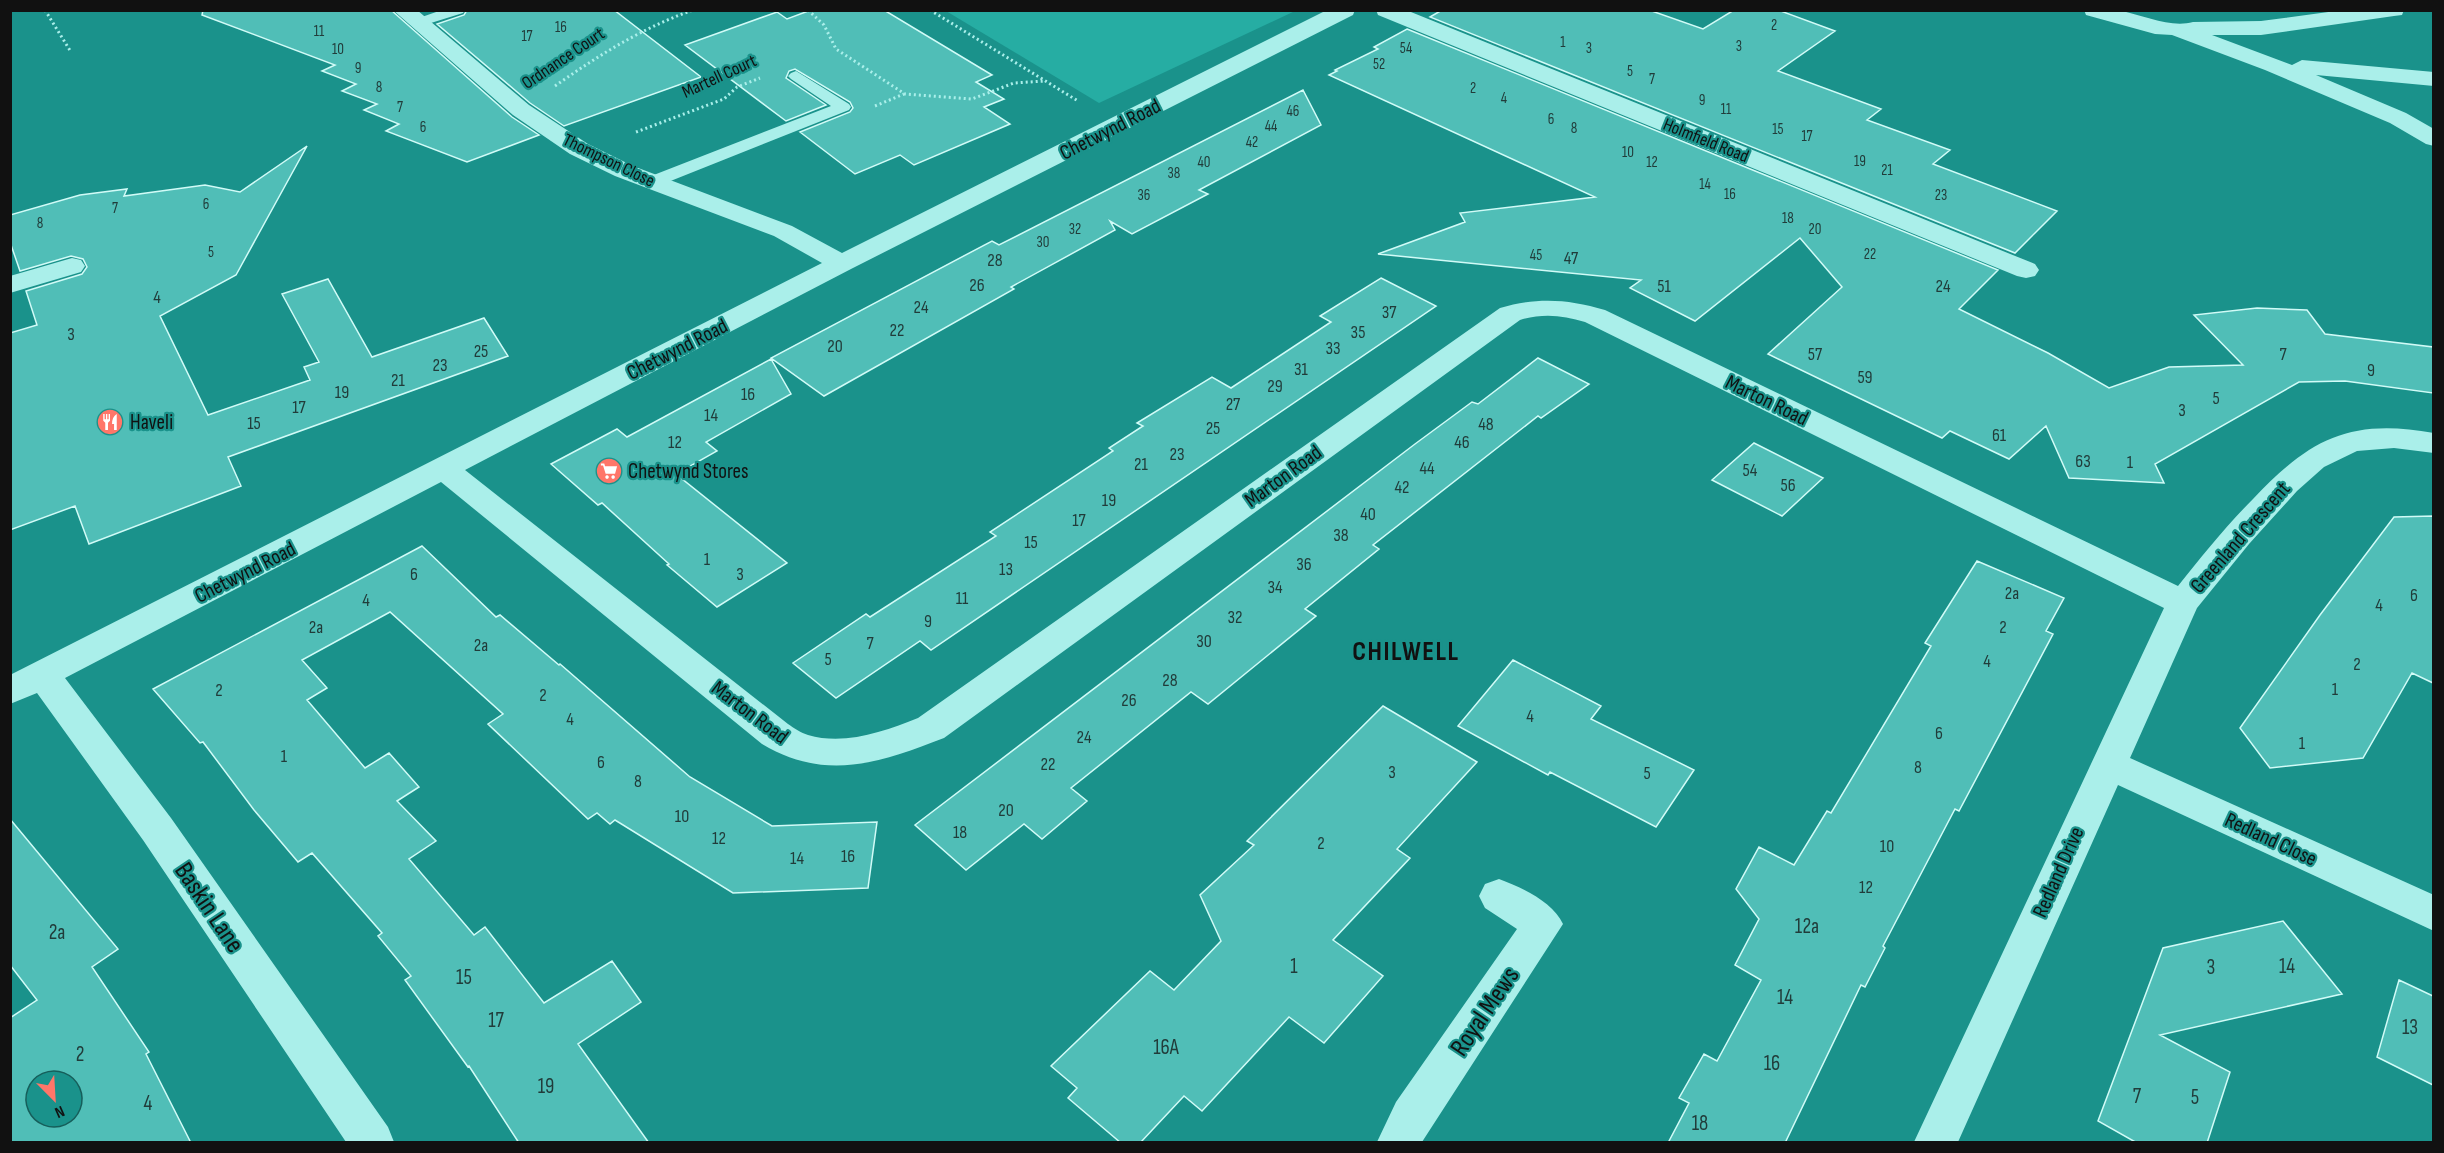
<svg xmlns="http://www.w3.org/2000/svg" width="2444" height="1153" font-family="'Sofia Sans Condensed',sans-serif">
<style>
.green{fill:#26ada3}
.building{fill:#50beb7;stroke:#d1fbf7;stroke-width:1.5;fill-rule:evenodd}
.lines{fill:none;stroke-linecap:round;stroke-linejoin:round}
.path{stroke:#aaefea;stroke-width:3;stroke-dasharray:2 3;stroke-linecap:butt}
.service{fill:#aaefea;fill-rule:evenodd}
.minor{fill:#aaefea;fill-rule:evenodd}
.labels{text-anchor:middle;stroke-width:4.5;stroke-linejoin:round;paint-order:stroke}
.far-number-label{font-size:15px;fill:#213c3a}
.far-street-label{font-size:18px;fill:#111;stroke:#1a928b}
.number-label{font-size:18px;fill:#213c3a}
.street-label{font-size:21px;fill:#111;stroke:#1a928b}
.poi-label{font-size:21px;fill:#111;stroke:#1a928b;text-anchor:start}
.near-number-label{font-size:21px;fill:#213c3a}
.near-street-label{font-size:26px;fill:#111;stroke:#1a928b}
.district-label{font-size:27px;font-weight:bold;letter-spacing:1.5px;fill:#111;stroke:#1a928b}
</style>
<rect width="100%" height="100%" fill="#1a928b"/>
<path class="green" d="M946 11H1295L1099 103Z"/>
<path class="building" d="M203 10H391L512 117 539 135 467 162 386 131 399 124 364 110 377 104 342 91 356 84 322 71 335 65 202 15Z
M467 10H614L701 77 564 126 530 103 437 24 464 15Z
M811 10H884L992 75 976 82 1004 99 984 107 1010 124 914 165 900 155 855 174 800 132 850 112 853 108 850 102 795 69 789 71 786 78 826 105 786 121 685 45 777 12 787 19Z
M1442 10H1649L1703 29 1734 10H1778L1835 31 1778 71 1881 109 1867 120 1950 150 1933 164 2057 211 2015 253 1430 17Z
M1407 29 1998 270 1959 309 2048 353 2109 388 2169 367 2243 365 2194 315 2257 308 2307 310 2325 334 2433 347V393L2345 381 2299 382 2155 464 2164 483 2069 478 2046 426 2009 459 1950 431 1942 438 1768 354 1842 287 1800 238 1695 321 1630 288 1641 280 1378 254 1465 222 1460 213 1595 197 1329 75 1337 71 1335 70 1378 49 1374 47Z
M1303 90 1321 125 1199 190 1208 194 1132 234 1110 221 1115 230 1011 287 1014 289 824 396 771 358 992 241 999 245Z
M307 146 236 275 160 316 208 415 310 380 304 367 319 362 282 294 328 279 372 357 484 318 508 356 228 457 241 486 89 544 75 506 10 530V333L37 325 26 291 82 274 87 267 83 259 71 256 20 271 10 242V215L80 195 127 189 124 196 205 185 240 192Z
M1381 278 1436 306 931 650 920 641 836 698 793 663 866 614 870 617 996 536 990 532 1113 451 1109 448 1143 426 1137 423 1212 377 1231 388 1331 322 1320 316Z
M1538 358 1589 384 1541 418 1538 416 1373 545 1379 549 1305 609 1316 616 1208 704 1191 692 1071 788 1087 801 1042 839 1024 824 966 870 915 825 1415 444 1472 402 1478 404Z
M771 359 791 394 706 442 717 451 676 474 787 563 717 607 667 565 669 564 602 503 598 505 551 464 617 429 627 437Z
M1754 443 1823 478 1782 516 1712 480Z
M2433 516V683L2412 673 2363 758 2270 768 2240 728 2320 615 2394 517Z
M422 546 496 617 500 615 559 665 560 664 690 777 772 826 877 822 868 888 733 893 615 820 610 824 597 813 588 819 488 724 503 714 390 612 302 660 327 688 307 700 365 768 389 753 419 787 397 801 436 841 409 859 474 935 485 927 544 1003 612 961 641 1002 578 1044 649 1143H519L469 1066 468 1067 405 980 411 976 378 936 382 933 312 853 298 862 254 810 203 742 200 743 153 689Z
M1977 561 2064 598 2046 631 2053 634 1959 811 1955 809 1883 946 1885 948 1865 987 1861 985 1785 1143H1668L1689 1103 1679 1098 1704 1054 1717 1061 1761 980 1735 965 1759 919 1736 889 1759 847 1794 865 1827 811 1831 813 1931 646 1925 643Z
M1513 660 1601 706 1591 719 1694 770 1656 827 1550 772 1548 775 1458 726Z
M1383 706 1477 762 1397 849 1410 858 1333 940 1383 976 1324 1043 1289 1017 1202 1111 1184 1096 1140 1143H1121L1068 1098 1077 1088 1051 1066 1150 971 1174 990 1221 941 1200 895 1254 845 1247 841Z
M10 819 118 949 92 967 149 1052 146 1054 191 1143H10V1018L37 1000 10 965ZM36 1081H72V1117H36Z
M2283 921 2342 994 2160 1035 2230 1072 2207 1143H2137L2098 1121 2163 948Z
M2399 980 2433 996V1085L2377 1057Z"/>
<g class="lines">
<path class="path" d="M45 10 71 52
M808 10 824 25 836 49 905 94 972 99 1014 83 1045 81
M930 10 1078 101
M555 86C599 55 642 28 693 10
M875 106 904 94
M636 132 724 99 737 87 760 78"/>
<path class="service" d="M442 10H465L463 13 418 27 411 23 413 20Z
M796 71 849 104 851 107 849 110 658 186H646L644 182 646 178 831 106 791 79 788 76 791 73Z"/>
<path class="minor" d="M393 10H417L529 105 588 144 633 166 792 226 842 253 1327 10H1355L1353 15 851 269 465 470 788 724C794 728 801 733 808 735 845 746 885 731 918 718L1500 308C1537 297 1568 299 1605 310L2178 586C2202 556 2226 526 2253 499 2310 439 2349 418 2434 433V453L2394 448 2357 451 2324 467 2297 491 2249 544 2197 608 2130 758 2434 895V931L2118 785 1958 1142H1914L2164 608 1585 322C1563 315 1542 313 1520 320L944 738C879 763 826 782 762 744L441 482 65 678 171 818 388 1127 394 1142H346L143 840 37 693 10 704V675L822 263 774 236 615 176 570 154 513 115Z
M1376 10H1406L2035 264 2039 270 2035 276 2026 278 2017 276 1378 15Z
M2084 10C2096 10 2110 9 2122 11 2145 16 2171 28 2193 22L2261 21 2343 10H2404L2402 15 2394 16 2261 35H2212L2292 65 2302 60 2434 72V86L2316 75 2406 113 2434 129V146L2426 144 2390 123 2265 70 2172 35 2155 34 2086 15Z
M72 258 81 260 85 266 81 272 10 293V276Z
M1499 879C1521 887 1553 902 1563 924L1422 1142H1377L1396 1102 1517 929 1485 908 1479 896 1485 884Z"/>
</g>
<defs>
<g id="restaurant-disc" transform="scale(1.35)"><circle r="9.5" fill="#ff7669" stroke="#1a928b"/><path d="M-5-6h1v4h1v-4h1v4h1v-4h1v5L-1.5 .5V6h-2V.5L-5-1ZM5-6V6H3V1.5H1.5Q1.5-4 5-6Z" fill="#fff"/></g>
<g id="supermarket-disc" transform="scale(1.35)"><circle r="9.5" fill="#ff7669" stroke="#1a928b"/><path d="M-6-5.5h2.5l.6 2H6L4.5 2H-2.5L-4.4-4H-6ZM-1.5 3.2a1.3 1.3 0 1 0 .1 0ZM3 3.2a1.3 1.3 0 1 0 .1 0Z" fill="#fff"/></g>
</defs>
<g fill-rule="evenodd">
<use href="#restaurant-disc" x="110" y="422"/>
<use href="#supermarket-disc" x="609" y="471"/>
</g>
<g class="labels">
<g class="far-number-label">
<text x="1774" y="30">2</text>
<text x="561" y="32">16</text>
<text x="319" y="36">11</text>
<text x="527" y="41">17</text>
<text x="1563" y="47">1</text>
<text x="1739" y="51">3</text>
<text x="1406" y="53">54</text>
<text x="1589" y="53">3</text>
<text x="338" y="54">10</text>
<text x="1379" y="69">52</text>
<text x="358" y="73">9</text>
<text x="1630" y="76">5</text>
<text x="1652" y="84">7</text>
<text x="379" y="92">8</text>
<text x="1473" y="93">2</text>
<text x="1504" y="103">4</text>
<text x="1702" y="105">9</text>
<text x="400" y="112">7</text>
<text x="1726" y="114">11</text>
<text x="1293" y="116">46</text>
<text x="1551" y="124">6</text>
<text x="1271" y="131">44</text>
<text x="423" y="132">6</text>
<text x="1574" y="133">8</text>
<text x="1778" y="134">15</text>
<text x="1807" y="141">17</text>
<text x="1252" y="147">42</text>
<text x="1628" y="157">10</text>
<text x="1860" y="166">19</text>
<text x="1204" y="167">40</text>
<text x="1652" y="167">12</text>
<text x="1887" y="175">21</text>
<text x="1174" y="178">38</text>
<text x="1705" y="189">14</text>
<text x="1730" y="199">16</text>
<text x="1144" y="200">36</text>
<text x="1941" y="200">23</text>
<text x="206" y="209">6</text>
<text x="115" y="213">7</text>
<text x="1788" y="223">18</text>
<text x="40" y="228">8</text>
<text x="1075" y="234">32</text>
<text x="1815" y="234">20</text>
<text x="1043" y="247">30</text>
<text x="211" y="257">5</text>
<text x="1870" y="259">22</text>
<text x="1536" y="260">45</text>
</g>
<g class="far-street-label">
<text transform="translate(563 58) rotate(-34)" y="6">Ordnance Court</text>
<text transform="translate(719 76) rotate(-25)" y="6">Martell Court</text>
<text transform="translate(1706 140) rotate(22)" y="6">Holmfield Road</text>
<text transform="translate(609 160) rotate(26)" y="6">Thompson Close</text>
</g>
<g class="number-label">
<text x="1571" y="264">47</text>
<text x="995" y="266">28</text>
<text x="977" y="291">26</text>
<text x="1664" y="292">51</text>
<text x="1943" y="292">24</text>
<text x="157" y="303">4</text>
<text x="921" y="313">24</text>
<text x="1389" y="318">37</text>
<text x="897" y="336">22</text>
<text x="1358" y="338">35</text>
<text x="71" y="340">3</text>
<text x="835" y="352">20</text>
<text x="1333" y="354">33</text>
<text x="481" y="357">25</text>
<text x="1815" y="360">57</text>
<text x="2283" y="360">7</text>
<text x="440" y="371">23</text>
<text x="1301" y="375">31</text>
<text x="2371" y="376">9</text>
<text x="1865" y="383">59</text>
<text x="398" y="386">21</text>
<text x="1275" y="392">29</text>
<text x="342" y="398">19</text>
<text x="748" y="400">16</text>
<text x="2216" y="404">5</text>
<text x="1233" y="410">27</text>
<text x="299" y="413">17</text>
<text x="2182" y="416">3</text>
<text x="711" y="421">14</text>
<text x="254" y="429">15</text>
<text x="1486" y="430">48</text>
<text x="1213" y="434">25</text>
<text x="1999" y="441">61</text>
<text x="675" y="448">12</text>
<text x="1462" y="448">46</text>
<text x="1177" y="460">23</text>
<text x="2083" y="467">63</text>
<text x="2130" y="468">1</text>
<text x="1141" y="470">21</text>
<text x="1427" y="474">44</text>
<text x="1750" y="476">54</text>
<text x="1788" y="491">56</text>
<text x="1402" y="493">42</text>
<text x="1109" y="506">19</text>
<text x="1368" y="520">40</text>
<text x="1079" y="526">17</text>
<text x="1341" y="541">38</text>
<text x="1031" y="548">15</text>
<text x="707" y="565">1</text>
<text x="1304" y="570">36</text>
<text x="1006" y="575">13</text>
<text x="414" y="580">6</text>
<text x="740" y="580">3</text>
<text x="1275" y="593">34</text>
<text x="2012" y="599">2a</text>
<text x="2414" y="601">6</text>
<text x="962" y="604">11</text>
<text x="366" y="606">4</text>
<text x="2379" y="611">4</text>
<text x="1235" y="623">32</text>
<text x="928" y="627">9</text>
<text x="316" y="633">2a</text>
<text x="2003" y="633">2</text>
<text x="1204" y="647">30</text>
<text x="870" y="649">7</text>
<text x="481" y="651">2a</text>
<text x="828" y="665">5</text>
<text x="1987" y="667">4</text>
<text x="2357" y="670">2</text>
<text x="1170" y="686">28</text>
<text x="2335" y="695">1</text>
<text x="219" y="696">2</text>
<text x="543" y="701">2</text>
<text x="1129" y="706">26</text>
<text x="1530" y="722">4</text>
<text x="570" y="725">4</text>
<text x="1939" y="739">6</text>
<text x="1084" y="743">24</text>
<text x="2302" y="749">1</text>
<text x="284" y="762">1</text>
<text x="601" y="768">6</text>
<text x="1048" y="770">22</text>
<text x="1918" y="773">8</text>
<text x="1392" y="778">3</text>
<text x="1647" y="779">5</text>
<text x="638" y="787">8</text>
<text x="1006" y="816">20</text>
<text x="682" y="822">10</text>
<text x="960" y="838">18</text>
<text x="719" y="844">12</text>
<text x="1321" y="849">2</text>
<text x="1887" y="852">10</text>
<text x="848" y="862">16</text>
<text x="797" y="864">14</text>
<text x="1866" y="893">12</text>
</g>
<g class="street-label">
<text transform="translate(1110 129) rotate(-27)" y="7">Chetwynd Road</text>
<text transform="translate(677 349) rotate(-27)" y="7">Chetwynd Road</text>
<text transform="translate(1767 400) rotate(26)" y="7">Marton Road</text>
<text transform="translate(1283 476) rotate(-36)" y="7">Marton Road</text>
<text transform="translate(2240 537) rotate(-49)" y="7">Greenland Crescent</text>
<text transform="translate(245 572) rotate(-27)" y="7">Chetwynd Road</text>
<text transform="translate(750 712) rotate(37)" y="7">Marton Road</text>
<text transform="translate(2271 839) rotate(25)" y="7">Redland Close</text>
<text transform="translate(2058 872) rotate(-66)" y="7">Redland Drive</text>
</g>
<g class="poi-label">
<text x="130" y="429">Haveli</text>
<text x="628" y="478">Chetwynd Stores</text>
</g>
<g class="near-number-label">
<text x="1807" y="933">12a</text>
<text x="57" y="939">2a</text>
<text x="1294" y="973">1</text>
<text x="2287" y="973">14</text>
<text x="2211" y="974">3</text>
<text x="464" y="984">15</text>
<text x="1785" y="1004">14</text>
<text x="496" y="1027">17</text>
<text x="2410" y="1034">13</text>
<text x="1166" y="1054">16A</text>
<text x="80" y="1061">2</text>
<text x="1772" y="1070">16</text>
<text x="546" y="1093">19</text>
<text x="2137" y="1103">7</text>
<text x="2195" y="1104">5</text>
<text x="148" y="1110">4</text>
<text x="1700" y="1130">18</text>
</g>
<g class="near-street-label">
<text transform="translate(210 907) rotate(56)" y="9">Baskin Lane</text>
<text transform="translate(1484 1011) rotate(-56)" y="9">Royal Mews</text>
</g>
<g class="district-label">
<text x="1406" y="660">CHILWELL</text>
</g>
</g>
<rect width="2444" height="1153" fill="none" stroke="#111111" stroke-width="24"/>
<g transform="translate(54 1099) rotate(156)"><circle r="28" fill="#1a928b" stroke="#165e5a" stroke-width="1.5"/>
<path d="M0-4.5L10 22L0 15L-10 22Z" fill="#ff7669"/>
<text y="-9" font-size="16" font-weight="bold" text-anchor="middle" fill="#111111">N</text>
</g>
</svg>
